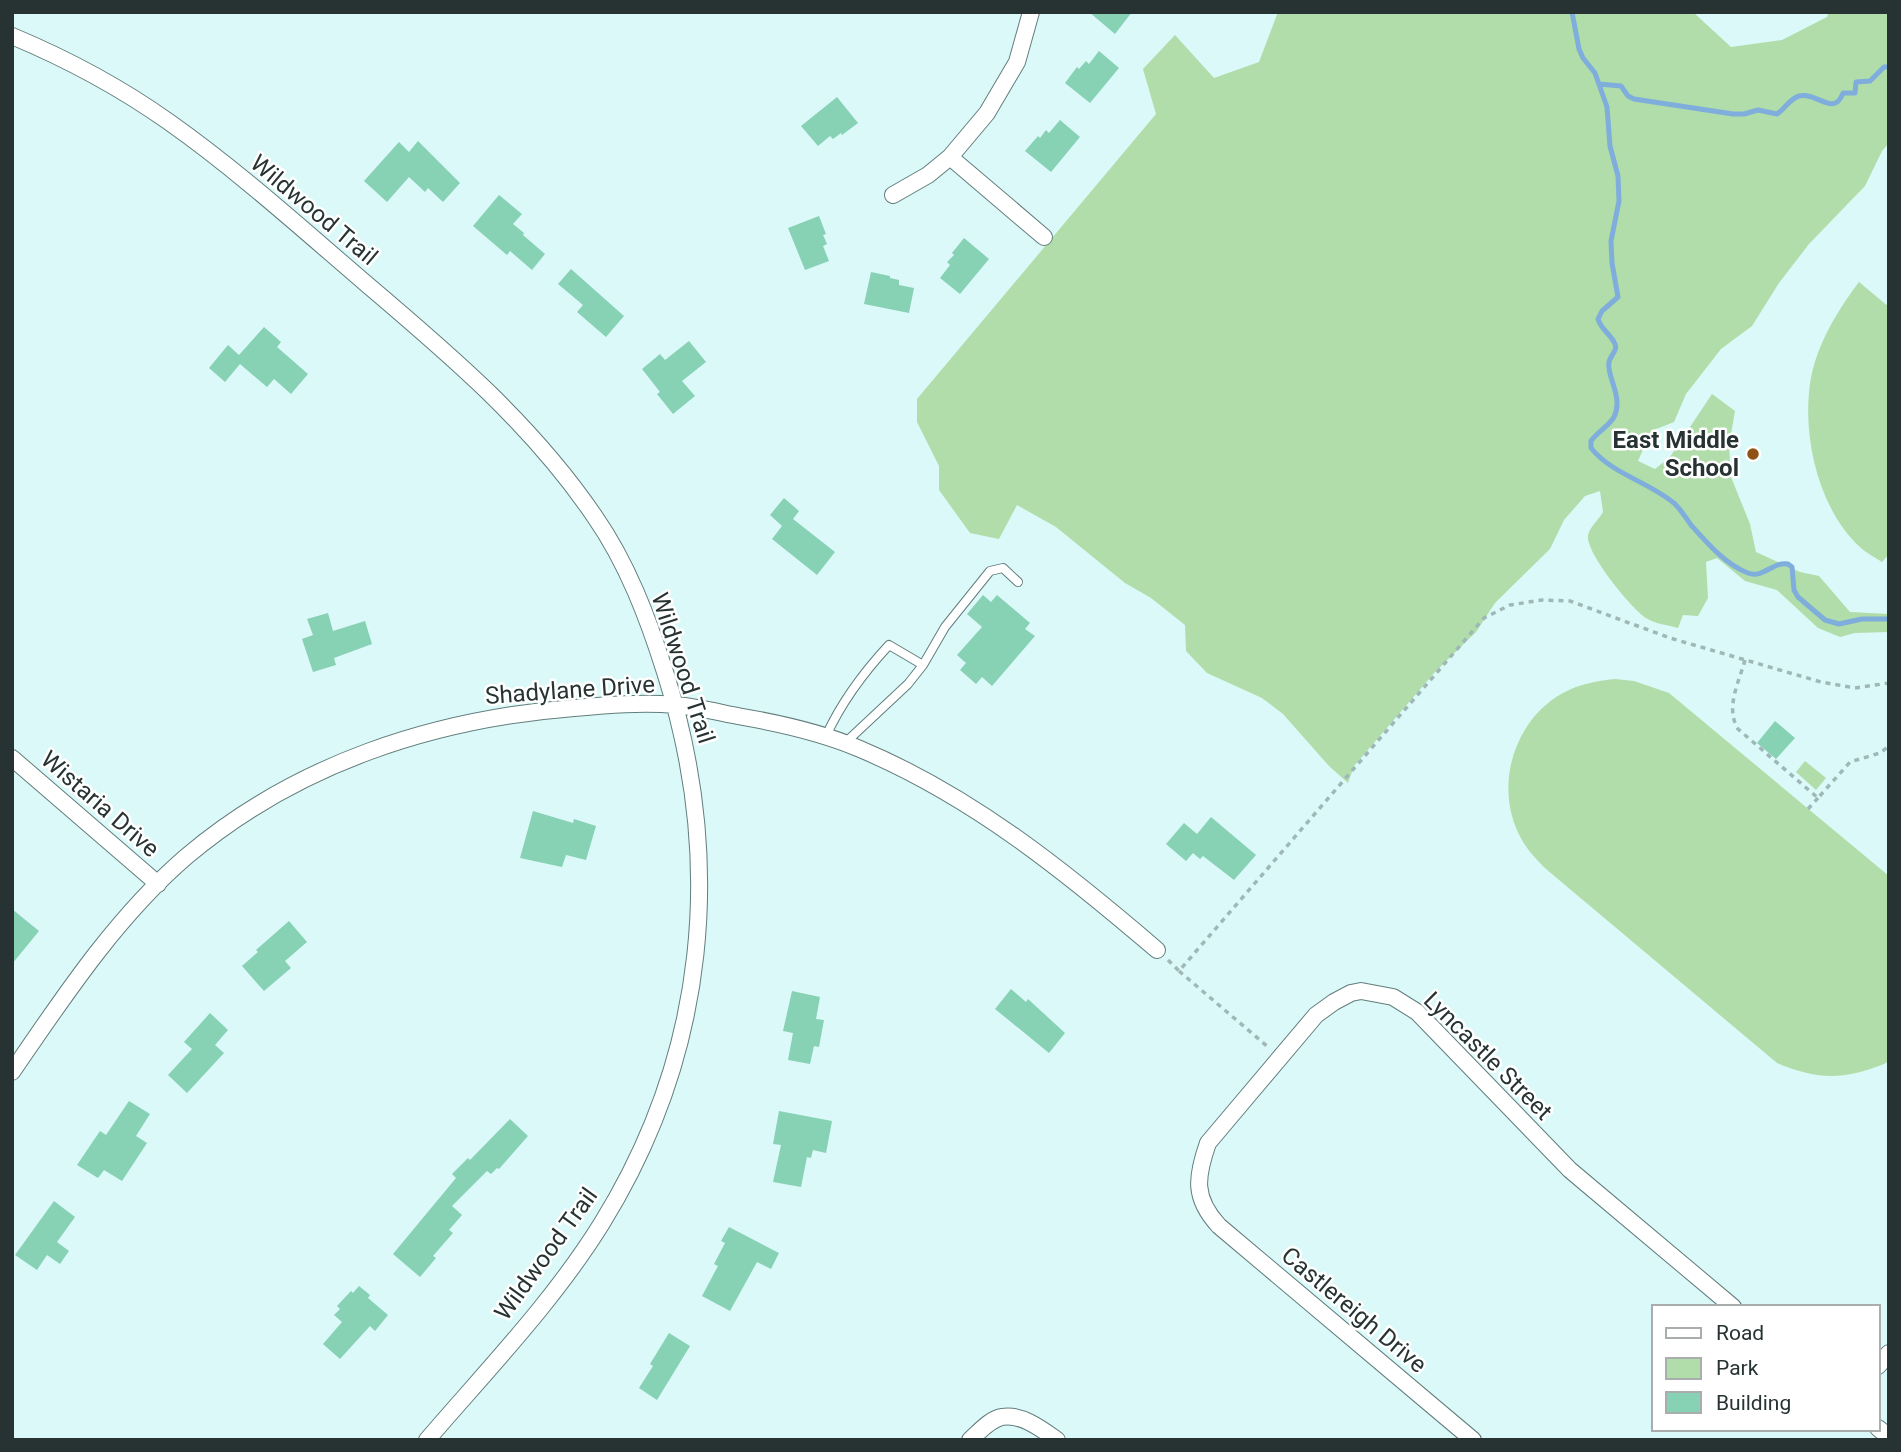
<svg xmlns="http://www.w3.org/2000/svg" width="1901" height="1452" font-family="Roboto,sans-serif">
<style>
.green{fill:#b0dda9}
.lines{fill:none;stroke-linecap:round;stroke-linejoin:round}
.stream{stroke:#7faddc;stroke-width:5}
.building{fill:#87d1b5}
.lane-casing{stroke:#627d7d;stroke-width:10}
.street-casing{stroke:#627d7d;stroke-width:18}
.path{stroke:#9fb8b7;stroke-width:3.5;stroke-dasharray:5 5;stroke-linecap:butt}
.lane{stroke:#fff;stroke-width:8}
.street{stroke:#fff;stroke-width:16}
.poi-dot{fill:#8f5214;stroke:#fff;stroke-width:2.5}
.labels{text-anchor:middle;stroke-width:5;stroke-linejoin:round;paint-order:stroke}
.street-label{font-size:24px;fill:#273333;stroke:#fff}
.poi-label{font-size:24px;font-weight:bold;fill:#273333;stroke:#fff;text-anchor:end}
</style>
<rect width="100%" height="100%" fill="#dbf9f8"/>
<path class="green" d="M1278 12H1693L1731 47 1782 40 1827 17 1829 12H1889V143L1882 151 1865 186 1809 244 1779 283 1752 326 1721 349 1686 394 1674 422 1651 431 1638 461 1655 469 1670 457 1712 394 1735 411 1729 446 1731 477 1750 524 1756 552 1800 572 1819 576 1850 612 1889 614V632L1855 633 1840 637 1818 628 1777 590 1745 581 1717 558 1706 562 1708 598 1698 616 1683 615 1678 628C1668 625 1655 624 1646 618 1631 608 1585 552 1588 535 1590 527 1599 519 1603 512L1600 491 1585 496 1564 520 1550 549 1495 603 1476 632 1435 672 1354 766 1348 783 1329 766 1283 714 1262 698 1207 673 1186 651 1185 625 1151 598 1125 583 1056 527 1017 505 999 539 970 533 939 490V466L917 422V399L1156 114 1143 69 1175 35 1214 78 1259 62Z
M1859 282 1889 307V554L1882 562C1875 557 1866 553 1860 547 1821 512 1804 444 1809 393 1812 352 1835 314 1859 282Z
M1615 679 1634 681 1669 693 1889 876V1061L1884 1064C1843 1080 1818 1080 1777 1063L1546 869C1537 860 1528 851 1522 840 1493 790 1512 721 1563 693 1579 684 1596 681 1615 679Z
M1805 761 1826 778 1816 790 1796 772Z"/>
<g class="lines">
<path class="stream" d="M1572 12 1579 49 1583 58 1595 73 1607 107 1610 146 1618 176 1619 201 1611 241 1612 263 1618 297 1602 311 1598 319C1601 329 1609 333 1614 342 1619 350 1611 354 1609 362 1606 376 1624 397 1614 417 1609 426 1597 432 1591 441V448C1613 475 1648 481 1675 504 1681 510 1686 518 1691 525 1707 543 1726 565 1748 573 1763 579 1773 561 1788 564L1792 567 1794 590 1798 597 1825 620 1839 624 1862 619H1889
M1599 84 1621 86 1628 96 1634 99 1733 114H1744L1758 110 1777 114C1785 109 1789 99 1799 96 1816 91 1834 118 1843 93H1855L1856 82 1870 81 1884 67H1889"/>
</g>
<path class="building" d="M1089 12H1132L1115 34Z
M1099 51 1119 68 1090 103 1065 83 1077 67 1079 69 1086 61 1089 64Z
M837 97 858 123 842 135 841 133 833 139 830 136 818 146 801 126Z
M1060 120 1080 137 1051 172 1025 151 1038 136 1040 138 1046 130 1049 133Z
M418 141 460 183 443 202 428 188 425 192 409 177 387 202 364 181 399 142 409 152Z
M499 195 522 214 513 224 524 233 523 235 545 254 532 270 510 251 507 255 473 226Z
M819 216 826 234 823 235 827 244 823 246 829 261 805 270 788 228Z
M964 238 989 259 960 294 940 278 950 265 947 262 954 255 952 253Z
M571 269 624 316 606 337 577 312 583 305 558 284Z
M871 272 890 276V278L899 280V285L914 288 909 313 864 304Z
M264 327 281 342 277 347 308 374 291 394 274 379 267 387 240 364 225 382 209 368 228 345 239 355Z
M689 341 706 362 682 381 695 396 673 414 657 394 660 392 642 369 660 354 665 360Z
M784 498 799 511 793 519 835 552 817 575 772 539 782 526 770 515Z
M983 595 991 602 997 595 1030 623 1025 629 1035 636 992 686 982 677 976 684 960 670 966 663 957 655 982 627 967 614Z
M328 613 333 631 365 621 372 644 334 658 336 665 313 672 302 639 313 635 307 619Z
M1775 721 1795 738 1776 759 1757 743Z
M533 811 573 823 574 819 596 826 586 860 566 855 562 867 520 858Z
M1211 817 1256 855 1234 880 1203 856 1200 859 1193 853 1186 861 1166 844 1184 823 1197 834Z
M12 909 39 931 12 964Z
M289 921 307 942 285 961 291 968 264 991 242 966 258 952 256 950Z
M1011 989 1026 1002 1028 999 1065 1033 1049 1053 995 1009Z
M792 991 820 997 816 1019 824 1020 819 1047 814 1046 810 1064 788 1060 793 1033 783 1031Z
M210 1013 228 1030 215 1045 224 1053 187 1093 168 1075 192 1049 184 1042Z
M129 1101 150 1114 136 1136 147 1143 122 1181 104 1170 98 1178 77 1165 100 1131 106 1135Z
M779 1111 832 1121 826 1153 813 1150 811 1158 807 1157 801 1187 773 1182 781 1145 773 1144Z
M510 1119 528 1136 499 1169 497 1168 491 1174 487 1171 452 1206 462 1215 449 1230 453 1233 433 1256 436 1258 420 1277 393 1254 456 1178 452 1174 468 1158 470 1160Z
M54 1201 75 1217 57 1242 69 1251 60 1264 47 1255 37 1270 15 1255Z
M729 1227 779 1253 771 1269 757 1262 730 1311 702 1296 718 1266 714 1264 725 1243 721 1241Z
M359 1286 370 1295 368 1298 388 1315 375 1331 370 1326 340 1359 323 1344 342 1322 334 1315 340 1309 337 1306 351 1291 353 1293Z
M669 1333 690 1346 657 1400 639 1388 653 1366 650 1364Z"/>
<g class="lines">
<g class="lane-casing">
<path id="lane" d="M826 736C842 701 863 673 889 645L923 665
M845 743 908 684 923 665 945 627 990 571 1003 568 1018 582"/>
</g>
<g class="street-casing">
<path id="street" d="M12 36C67 59 121 88 169 122 237 170 300 227 363 281 448 353 532 424 595 517 627 563 648 618 665 672 725 861 707 1053 602 1223 553 1302 487 1370 427 1440
M950 157 1044 237
M893 195 928 175 950 157 987 113 1017 62 1031 12
M12 758 158 884
M12 1072C64 996 117 916 187 856 296 764 433 719 574 708 607 705 642 702 676 705 698 707 721 713 743 717 783 724 823 733 860 749 972 796 1066 872 1157 950
M1878 1366 1889 1353
M1878 1428 1889 1437
M970 1440C979 1432 990 1419 1002 1417 1021 1413 1043 1430 1057 1440
M1473 1440 1219 1226C1193 1198 1196 1177 1208 1143L1316 1015 1334 1002 1351 993 1361 991 1393 997 1417 1012 1570 1170 1733 1307"/>
</g>
<path class="path" d="M1745 660C1739 682 1725 708 1738 729L1818 798 1850 762 1880 753 1889 746
M1808 809 1818 798
M1168 960 1179 971 1484 618 1510 605 1542 600 1570 601 1670 638 1821 682 1855 688 1889 683
M1179 971 1268 1047"/>
<use href="#lane" class="lane"/>
<use href="#street" class="street"/>
</g>
<circle class="poi-dot" cx="1753" cy="454" r="7"/>
<g class="labels">
<g class="street-label">
<text transform="translate(314 210) rotate(40)" y="8">Wildwood Trail</text>
<text transform="translate(683 668) rotate(72)" y="8">Wildwood Trail</text>
<text transform="translate(570 690) rotate(-4)" y="8">Shadylane Drive</text>
<text transform="translate(100 804) rotate(41)" y="8">Wistaria Drive</text>
<text transform="translate(1488 1056) rotate(45)" y="8">Lyncastle Street</text>
<text transform="translate(546 1254) rotate(-54)" y="8">Wildwood Trail</text>
<text transform="translate(1354 1310) rotate(40)" y="8">Castlereigh Drive</text>
</g>
<g class="poi-label">
<text x="1739" y="448">East Middle<tspan x="1739" dy="28">School</tspan></text>
</g>
</g>
<rect width="1901" height="1452" fill="none" stroke="#273333" stroke-width="28"/>
<rect x="1652" y="1305" width="228" height="126" fill="#ffffff" stroke="#a9adad" stroke-width="2"/>
<rect x="1666" y="1328" width="35" height="10" fill="#ffffff" stroke="#a9adad" stroke-width="2"/>
<text x="1716" y="1340" font-size="21" fill="#273333">Road</text>
<rect x="1666" y="1358" width="35" height="21" fill="#b0dda9" stroke="#a9adad" stroke-width="2"/>
<text x="1716" y="1375" font-size="21" fill="#273333">Park</text>
<rect x="1666" y="1392" width="35" height="21" fill="#87d1b5" stroke="#a9adad" stroke-width="2"/>
<text x="1716" y="1410" font-size="21" fill="#273333">Building</text>
</svg>
